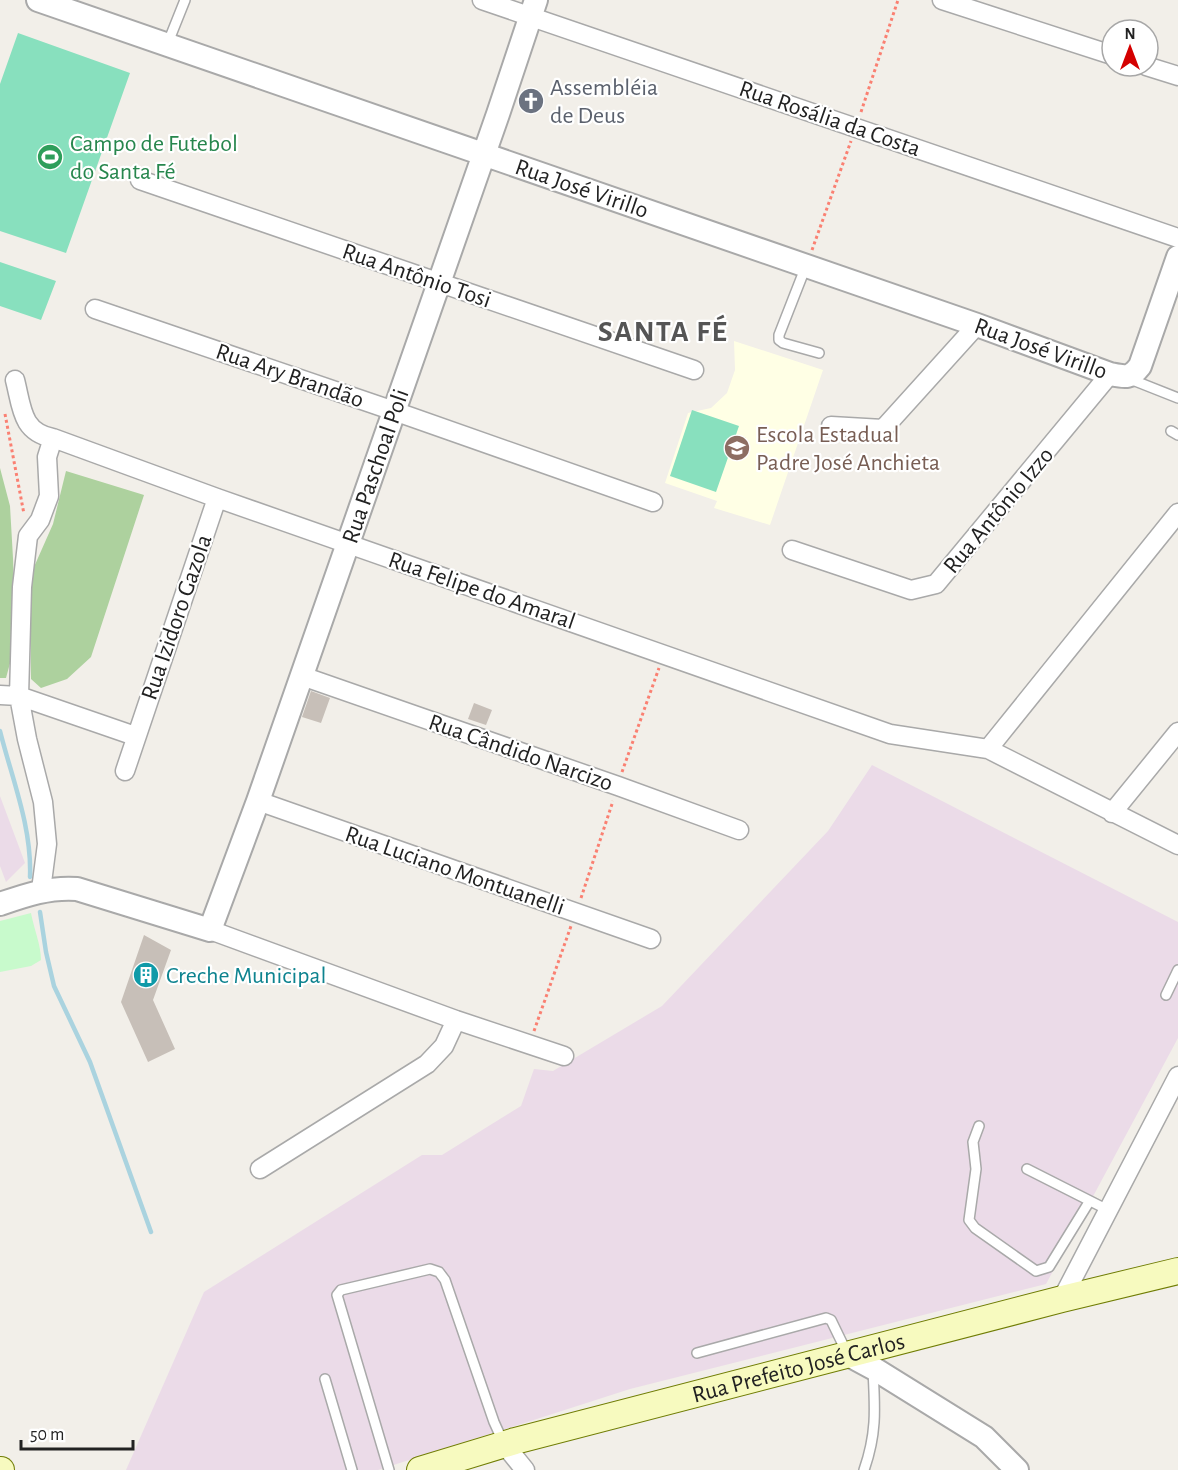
<svg xmlns="http://www.w3.org/2000/svg" width="1178" height="1470" font-family="'Alegreya Sans',sans-serif">
<style>
.industrial{fill:#ebdbe8}
.education{fill:#ffffe5}
.forest{fill:#add19e}
.park{fill:#c8facc}
.pitch{fill:#88e0be}
.lines{fill:none;stroke-linecap:round;stroke-linejoin:round}
.stream{stroke:#aad3df;stroke-width:4.5}
.building{fill:#c7bfb8}
.service-casing{stroke:#a9a9a9;stroke-width:12}
.minor-casing{stroke:#a9a9a9;stroke-width:21}
.tertiary-casing{stroke:#a9a9a9;stroke-width:26}
.secondary-casing{stroke:#707d05;stroke-width:28}
.path{stroke:#fa8072;stroke-width:3;stroke-dasharray:3 3;stroke-linecap:butt}
.service{stroke:#fff;stroke-width:9}
.minor{stroke:#fff;stroke-width:18}
.tertiary{stroke:#fff;stroke-width:22}
.secondary{stroke:#f7fabf;stroke-width:26}
.labels{text-anchor:middle;stroke-width:4.5;stroke-linejoin:round;paint-order:stroke}
.worship-label{font-size:24px;fill:#5b616d;stroke:#fff;text-anchor:start}
.street-label{font-size:24px;fill:#222;stroke:#fff}
.leisure-label{font-size:24px;fill:#27864d;stroke:#fff;text-anchor:start}
.education-label{font-size:24px;fill:#785e54;stroke:#fff;text-anchor:start}
.culture-label{font-size:24px;fill:#0d838f;stroke:#fff;text-anchor:start}
.district-label{font-size:30px;font-weight:bold;letter-spacing:1.5px;fill:#555;stroke:#fff}
</style>
<rect width="100%" height="100%" fill="#f2efe9"/>
<path class="industrial" d="M872 765 1178 922V1038L1046 1284 630 1389 378 1470H126L204 1292 422 1155H442L521 1106 534 1069 553 1071 662 1006 828 831Z
M0 796 25 863 6 882 0 866Z"/>
<path class="education" d="M734 341 823 370 770 525 714 508 717 501 665 483 688 413 711 408 727 393 735 370Z"/>
<path class="forest" d="M0 468 10 506 13 558 16 641 6 678H0Z
M66 471 144 495 91 657 67 679 41 688 31 679 30 576 53 524Z"/>
<path class="park" d="M31 913C34 929 41 945 41 960L31 966 0 972V921Z"/>
<path class="pitch" d="M18 33 130 73 66 253 0 231V84Z
M0 262 56 281 41 320 0 306Z
M692 410 739 426 716 492 670 476Z"/>
<g class="lines">
<path class="stream" d="M0 731C12 779 32 827 30 877
M40 912 46 952 54 986 90 1062 151 1232"/>
</g>
<path class="building" d="M311 691 330 698 321 723 302 717Z
M474 703 492 710 486 725 468 719Z
M144 935 171 950 153 1000 175 1049 148 1062 121 1002Z"/>
<g class="lines">
<g class="service-casing">
<path id="service" d="M167 45 185 0
M806 266 779 335V340L783 343 819 353
M1130 379 1178 398
M1171 431 1178 435
M1166 995 1178 970
M979 1126 973 1142 976 1169 969 1220 975 1228 1036 1271 1049 1267 1089 1202
M1027 1169 1108 1210
M697 1353 826 1318 831 1320 847 1353
M325 1379 352 1470
M389 1470 337 1295 341 1290 430 1269 439 1272 445 1280 494 1422 504 1444
M864 1470C877 1433 875 1408 873 1370"/>
</g>
<g class="minor-casing">
<path id="minor" d="M482 0 1178 238
M942 0 1112 55
M1146 66 1178 76
M140 180 694 370
M95 309 394 411 653 502
M15 380C22 407 21 432 53 438L217 498 890 734 988 749 1178 845
M831 426 883 429 977 325
M792 550 911 590 936 584 1110 374
M302 676 618 786 739 830
M0 695 19 696 135 736
M988 749 1178 513
M125 771 217 498
M258 801 651 939
M1112 813 1178 732
M41 890 47 844 43 802 27 739 19 696 22 587 28 536 40 520 49 496 47 457 53 438
M210 930 456 1020 564 1056
M260 1169 427 1064 444 1046 456 1020
M1062 1299 1178 1076
M504 1444 525 1470"/>
</g>
<g class="tertiary-casing">
<path id="tertiary" d="M38 0 977 325 1110 374C1125 377 1130 379 1140 366L1178 257
M0 904C26 895 49 887 77 889L210 930 258 801 498 114 536 0
M847 1354 873 1368 984 1437 1017 1470"/>
</g>
<g class="secondary-casing">
<g id="secondary">
<path d="M0 1470H1"/>
<path id="s1" d="M420 1470 515 1441 1062 1299 1178 1271"/>
</g>
</g>
<path class="path" d="M861 112 898 0
M812 250 851 141
M5 414 24 514
M622 772 659 668
M581 898 613 801
M534 1031 571 926"/>
<use href="#service" class="service"/>
<use href="#minor" class="minor"/>
<use href="#tertiary" class="tertiary"/>
<use href="#secondary" class="secondary"/>
</g>
<defs>
<g id="church-disc" transform="scale(1.35)"><circle r="9.5" fill="#6b7280" stroke="#fff"/><path d="M-1.2-6h2.4v3.5h3.3v2.4h-3.3V6h-2.4V-.1h-3.3v-2.4h3.3Z" fill="#fff"/></g>
<g id="stadium-disc" transform="scale(1.35)"><circle r="9.5" fill="#2e9e5b" stroke="#fff"/><path d="M0-5a6.5 5 0 1 0 0 10a6.5 5 0 1 0 0-10ZM-3.5-1.8h7v3.6h-7Z" fill="#fff"/></g>
<g id="school-disc" transform="scale(1.35)"><circle r="9.5" fill="#8d6e63" stroke="#fff"/><path d="M0-5L7-2L0 1L-7-2ZM-4 1L0 2.5L4 1V4Q0 6-4 4Z" fill="#fff"/></g>
<g id="building-disc" transform="scale(1.35)"><circle r="9.5" fill="#0f9aa8" stroke="#fff"/><path d="M-4-6H4V6H1V3H-1V6H-4ZM-2.5-4.3h1.7v1.8h-1.7ZM.8-4.3h1.7v1.8H.8ZM-2.5-1h1.7V.8h-1.7ZM.8-1h1.7V.8H.8Z" fill="#fff"/></g>
</defs>
<g fill-rule="evenodd">
<use href="#church-disc" x="531" y="101"/>
<use href="#stadium-disc" x="50" y="157"/>
<use href="#school-disc" x="737" y="448"/>
<use href="#building-disc" x="146" y="975"/>
</g>
<g class="labels">
<g class="worship-label">
<text x="550" y="95">Assembléia<tspan x="550" dy="28">de Deus</tspan></text>
</g>
<g class="street-label">
<text transform="translate(830 118) rotate(19)" y="8">Rua Rosália da Costa</text>
<text transform="translate(582 188) rotate(19)" y="8">Rua José Virillo</text>
<text transform="translate(417 275) rotate(19)" y="8">Rua Antônio Tosi</text>
<text transform="translate(1041 348) rotate(20)" y="8">Rua José Virillo</text>
<text transform="translate(290 375) rotate(19)" y="8">Rua Ary Brandão</text>
<text transform="translate(375 466) rotate(-71)" y="8">Rua Paschoal Poli</text>
<text transform="translate(998 510) rotate(-50)" y="8">Rua Antônio Izzo</text>
<text transform="translate(482 590) rotate(19)" y="8">Rua Felipe do Amaral</text>
<text transform="translate(176 617) rotate(-71)" y="8">Rua Izidoro Gazola</text>
<text transform="translate(521 752) rotate(19)" y="8">Rua Cândido Narcizo</text>
<text transform="translate(455 870) rotate(19)" y="8">Rua Luciano Montuanelli</text>
<text dy="8" stroke="none"><textPath href="#s1" startOffset="392">Rua Prefeito José Carlos</textPath></text>
</g>
<g class="leisure-label">
<text x="70" y="151">Campo de Futebol<tspan x="70" dy="28">do Santa Fé</tspan></text>
</g>
<g class="education-label">
<text x="756" y="442">Escola Estadual<tspan x="756" dy="28">Padre José Anchieta</tspan></text>
</g>
<g class="culture-label">
<text x="166" y="983">Creche Municipal</text>
</g>
<g class="district-label">
<text x="663" y="341">SANTA FÉ</text>
</g>
</g>
<g transform="translate(1130 48)"><circle r="28" fill="#ffffff" stroke="#a7a7a7" stroke-width="1.5"/>
<path d="M0-4.5L10 22L0 15L-10 22Z" fill="#d40000"/>
<text y="-9" font-size="16" font-weight="bold" text-anchor="middle" fill="#222222">N</text>
</g>
<path d="M21 1440v9h112v-9" fill="none" stroke="#222222" stroke-width="3"/>
<text x="30" y="1440" font-size="18" fill="#222222" stroke="#ffffff" stroke-width="4.5" paint-order="stroke">50 m</text>
</svg>
